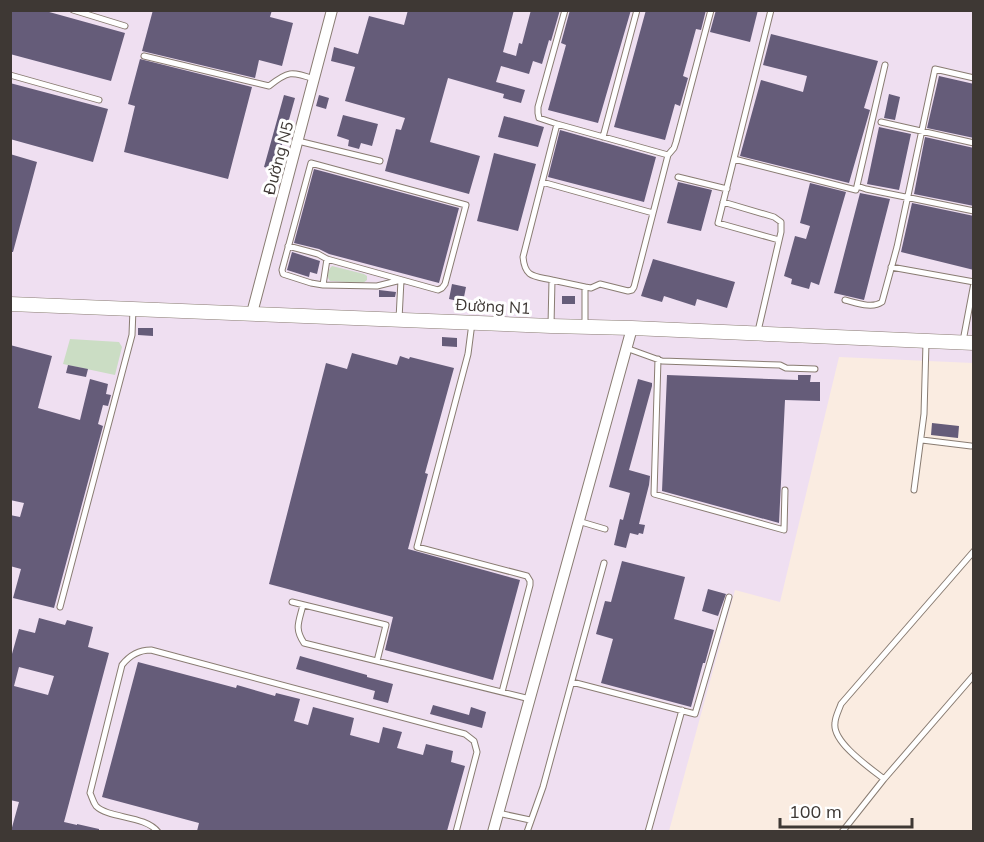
<svg xmlns="http://www.w3.org/2000/svg" width="984" height="842" font-family="Mulish,sans-serif">
<style>
.industrial{fill:#efdff1}
.green{fill:#cbddc4}
.building{fill:#655c79;fill-rule:evenodd}
.lines{fill:none;stroke-linecap:round;stroke-linejoin:round}
.service-casing{stroke:#897c72;stroke-width:7}
.minor-casing{stroke:#897c72;stroke-width:12}
.tertiary-casing{stroke:#897c72;stroke-width:15}
.service{stroke:#fff;stroke-width:5}
.minor{stroke:#fff;stroke-width:10}
.tertiary{stroke:#fff;stroke-width:14}
.labels{text-anchor:middle;stroke-width:6;stroke-linejoin:round;paint-order:stroke}
.street-label{font-size:16px;fill:#3e3834;stroke:#fff}
</style>
<rect width="100%" height="100%" fill="#faece1"/>
<path class="industrial" d="M10 11H973V363L839 357 780 602 735 590 669 831H11Z"/>
<path class="green" d="M332 266 364 274 367 276V280L363 283 330 281C326 277 328 269 332 266Z
M70 339 119 342 122 347 115 375 63 364Z"/>
<path class="building" d="M10 10H42L125 33 111 81 10 54Z
M153 10H272L270 17 293 23 282 66 259 60 255 78 142 51Z
M408 10H514L503 52 516 56 519 43 522 44 531 10H560L551 41 549 40 542 64 533 61 529 74 501 66 496 82 525 90 521 103 503 98 504 94 448 78 430 142 480 156 469 194 385 171 396 129 401 130 405 118 345 101 355 67 331 61 334 47 358 54 369 16 404 25Z
M570 10H631L598 123 548 110 566 45 561 43Z
M646 10H706L701 30 696 29 683 76 688 78 680 106 675 104 665 140 614 127Z
M716 10H758L750 42 710 32Z
M771 34 878 61 864 108 870 110 849 183 740 156 761 80 803 92 807 76 763 65Z
M140 59 252 87 228 179 124 152 135 106 128 104Z
M939 76 974 84V138L927 128Z
M10 83 108 109 93 162 10 139Z
M889 94 900 97 895 120 884 118Z
M284 95 295 98 275 170 264 167Z
M319 95 329 98 326 109 316 106Z
M343 115 378 124 372 146 361 143 359 149 348 146 349 140 337 136Z
M504 116 544 127 538 147 498 137Z
M879 127 911 134 899 190 867 184Z
M560 130 656 157 644 202 548 177Z
M925 137 974 148V206L914 194Z
M494 153 536 164 518 231 477 221Z
M10 154 37 162 13 252H10Z
M314 169 459 208 439 283 329 254 319 249 294 243Z
M678 182 712 190 701 231 667 223Z
M810 183 846 192 819 285 811 282 809 289 791 284 792 279 784 276 795 236 806 239 810 226 800 223Z
M860 193 890 199 864 300 834 293Z
M912 203 974 216V270L901 252Z
M292 252 320 261 317 274 310 272 309 277 287 270Z
M653 259 735 282 727 308 697 299 695 306 664 296 662 302 641 296Z
M452 284 466 287 463 302 449 299Z
M379 290 396 292 395 297H379Z
M562 296H575V304H562Z
M138 328H153V336L138 335Z
M442 337 457 338V347L442 346Z
M10 345 52 356 38 408 80 420 90 379 108 384 106 394 111 395 108 406 103 405 98 424 103 426 54 608 13 598 21 569 10 566V515L20 517 24 503 10 500Z
M352 353 397 365 400 356 409 359 410 357 454 368 425 473 428 474 408 549 520 580 493 680 385 650 393 617 269 584 326 363 347 369Z
M68 365 88 369 86 377 66 373Z
M667 375 798 380V375H811L810 382H820V401L785 400 779 523 662 491Z
M638 379 652 383V386L629 470 650 476 649 485 639 524 645 525 643 534 639 533 638 535 630 533 626 548 614 545 620 519 623 520 630 493 609 487Z
M932 423 959 426 958 438 931 435Z
M622 561 685 577 674 619 714 630 705 663H703L691 707 601 683 613 639 596 634 605 601 611 602Z
M708 589 726 594 718 616 702 611Z
M39 618 65 625 67 620 93 627 88 647 109 653 64 822 77 825V824L99 829V831H11L19 802 10 800V661L19 629 35 633ZM19 667 54 676 48 695 14 686Z
M300 656 367 675V677L393 684 388 703 373 699 375 691 296 669Z
M138 662 236 688 237 685 275 696 276 693 300 699 294 721 308 725 313 707 354 718 350 735 379 743 383 727 402 732 397 748 423 755 426 744 453 751 451 762 465 766 447 831H197L199 823 102 797Z
M433 705 469 715 471 707 486 712 482 728 430 714Z"/>
<g class="lines">
<g class="service-casing">
<path id="service" d="M73 10 125 26
M771 10 718 223 779 240
M144 56 269 86C288 71 291 71 314 79
M10 75 99 100
M881 122 974 143
M557 124 668 155
M603 137 637 10
M298 141 380 161
M734 159 856 190 885 65
M678 177 727 189
M542 182 653 213
M857 186 866 189 974 211
M723 202 774 217 781 222V232L758 331
M288 246 318 254 327 259 438 290 442 288 445 284 466 205 311 163 282 270 283 274 311 283 323 285 377 286 401 280
M891 267 974 282
M552 280 585 287V326
M323 285 327 259
M585 287 591 288 600 284 628 291 632 290 634 287 668 155 674 148 676 142 711 10
M845 300C857 303 872 309 882 302L897 247 935 69 974 78
M399 319 401 280
M472 323 468 354 417 547 527 576 530 581V585L502 692
M551 325 552 280C534 276 525 278 523 257L557 124 539 118 538 113V107L565 10
M963 341 974 283
M626 348 662 361 780 365 786 368 815 369
M658 359 654 494 784 530 785 490
M922 440 971 446
M914 490 924 414 926 343
M578 521 605 529
M292 602 386 625 377 661
M303 605C299 622 294 628 304 643L530 699
M60 607 132 335 133 309
M572 682 695 714 729 597
M884 779C870 768 832 742 835 723 835 717 839 710 841 704L974 551
M498 813 530 820
M158 832C145 815 109 819 96 806 93 802 92 797 90 793L122 665C129 656 139 650 151 650L465 734 474 741 477 752 456 832
M527 832 543 787 604 563
M648 832 682 710
M842 832 884 779 974 675"/>
</g>
<g class="minor-casing">
<path id="minor" d="M252 313 332 10
M493 832 632 328"/>
</g>
<g class="tertiary-casing">
<path id="tertiary" d="M10 304 551 326 632 328 974 343"/>
</g>
<use href="#service" class="service"/>
<use href="#minor" class="minor"/>
<use href="#tertiary" class="tertiary"/>
</g>
<g class="labels">
<g class="street-label">
<text transform="translate(278 158) rotate(-75)" y="6">Đường N5</text>
<text transform="translate(493 306) rotate(3)" y="6">Đường N1</text>
</g>
</g>
<rect width="984" height="842" fill="none" stroke="#3e3834" stroke-width="24"/>
<path d="M780 818v9h132v-9" fill="none" stroke="#3e3834" stroke-width="3"/>
<text x="789" y="818" font-size="18" fill="#3e3834" stroke="#ffffff" stroke-width="4.5" paint-order="stroke">100 m</text>
</svg>
